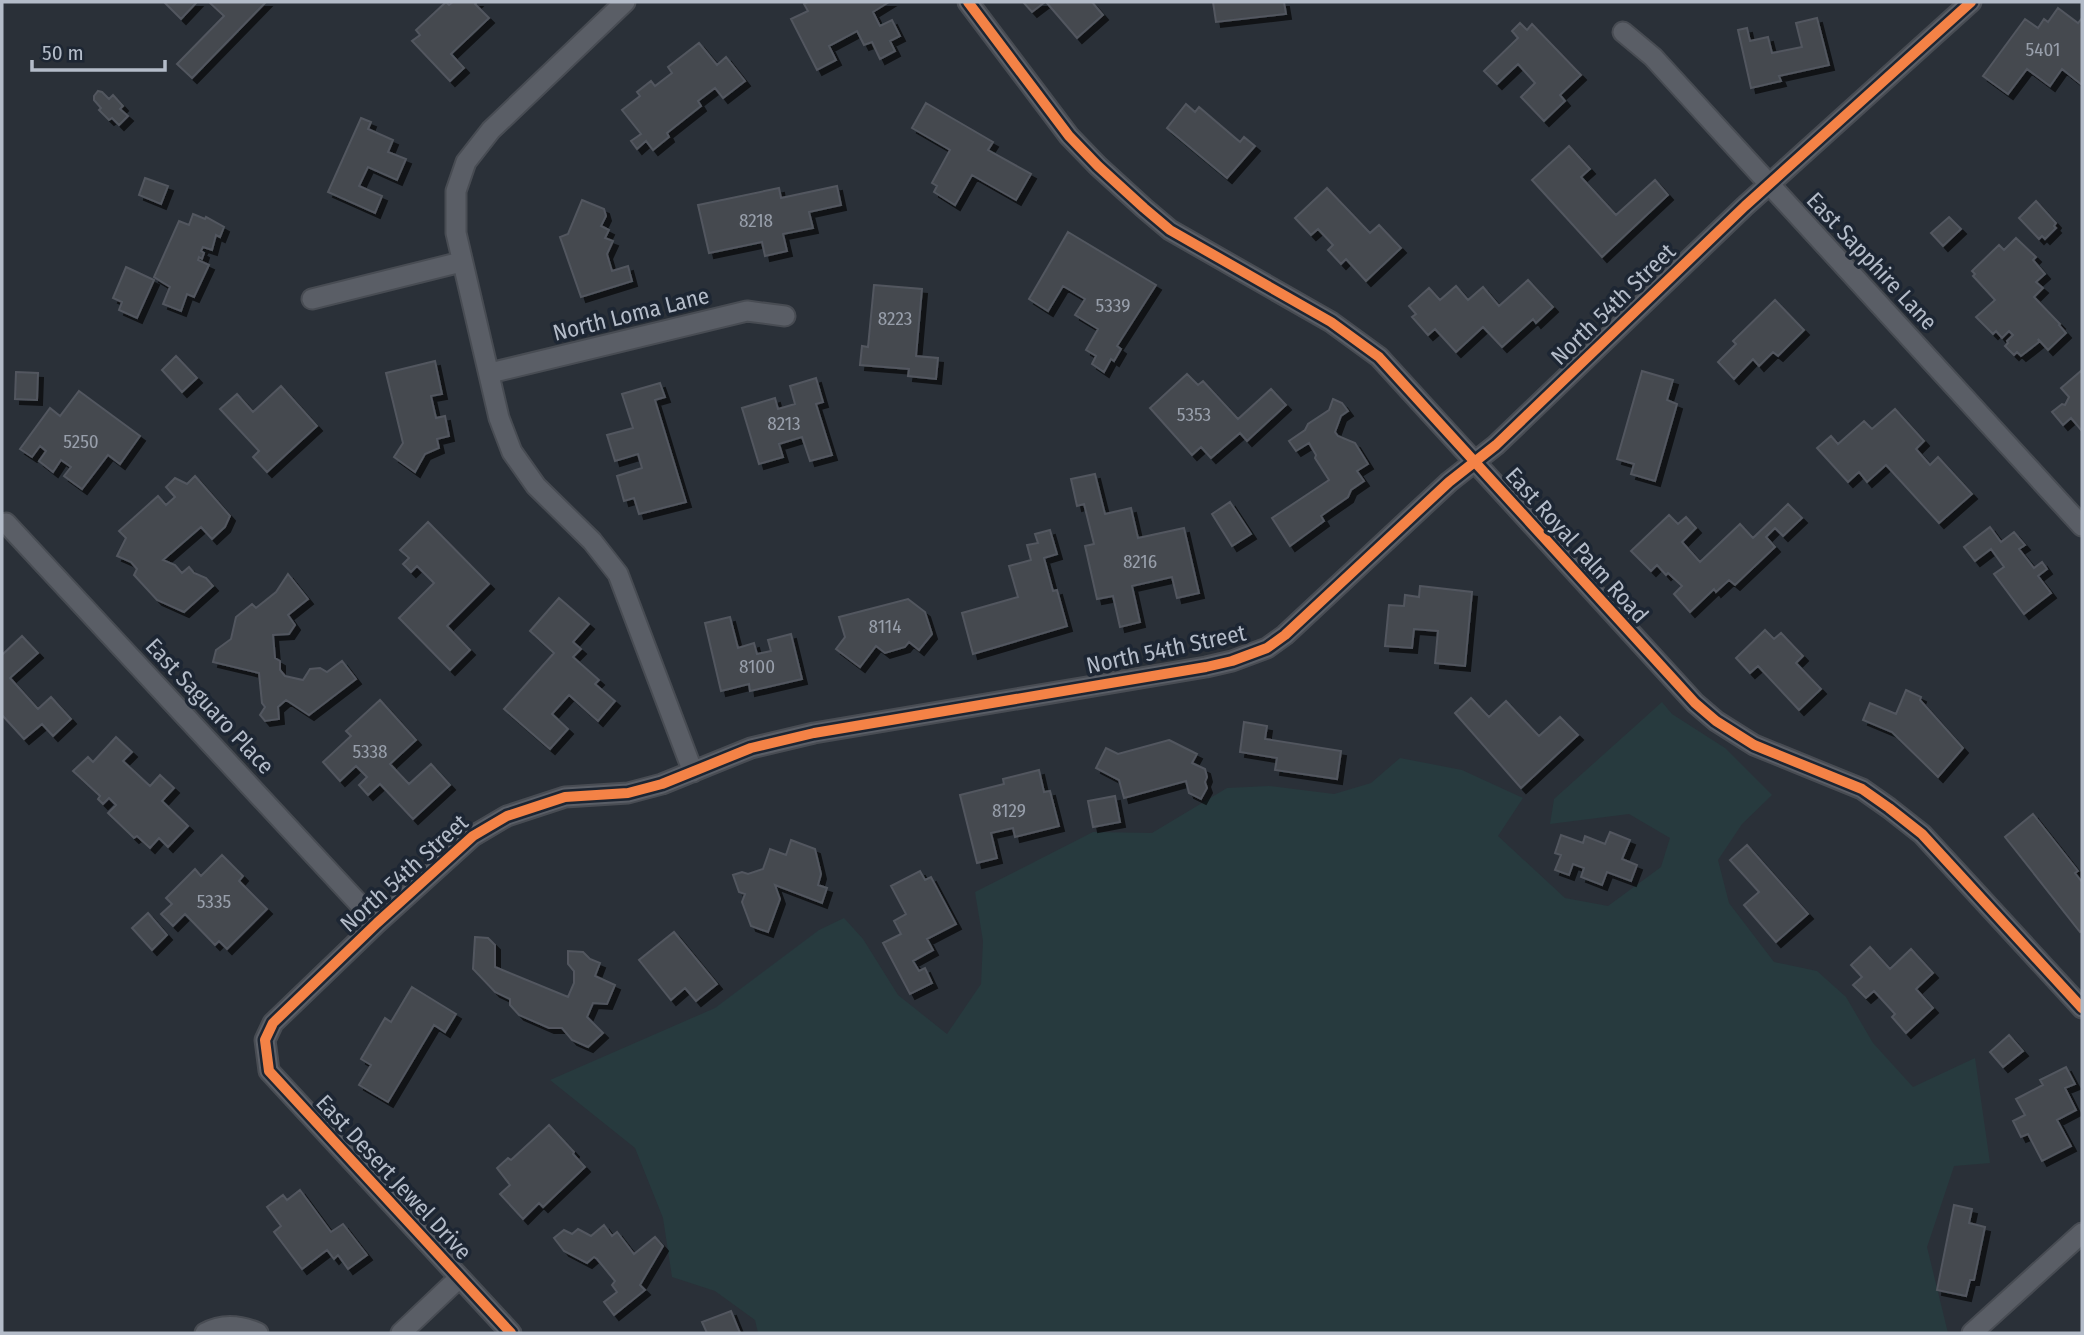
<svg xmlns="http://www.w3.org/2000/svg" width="2084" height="1335" font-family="'Fira Sans Condensed',sans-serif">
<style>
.green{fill:#273a3e}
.building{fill:#444950;stroke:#52575f;stroke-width:2;filter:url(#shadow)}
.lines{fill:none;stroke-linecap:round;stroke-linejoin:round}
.street-casing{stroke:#484c53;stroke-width:23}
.street{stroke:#5a5e66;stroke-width:19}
.cycleway-casing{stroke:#1d2633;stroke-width:15}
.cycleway{stroke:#f48246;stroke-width:10}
.labels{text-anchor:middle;stroke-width:7;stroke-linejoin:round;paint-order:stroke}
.number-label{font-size:19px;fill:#989fab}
.street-label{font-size:23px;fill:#b4bcc9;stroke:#1d2633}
</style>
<defs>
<filter id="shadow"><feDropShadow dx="5" dy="5" stdDeviation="0" flood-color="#0009"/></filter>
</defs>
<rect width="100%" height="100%" fill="#2a3038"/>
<path class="green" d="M1662 702 1672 714 1725 748 1772 795 1742 824 1718 860 1729 903 1774 962 1817 971 1846 997 1873 1043 1913 1087 1975 1058 1990 1163 1954 1166 1927 1247 1948 1333H758L755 1320 715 1291 672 1277 663 1218 635 1148 550 1080 715 1008 819 930 844 918 863 939 898 995 947 1034 981 984 983 941 975 892 1093 832 1152 833 1227 788 1269 786 1334 794 1371 783 1400 758 1462 770 1523 798 1498 836 1565 898 1608 906 1661 867 1670 838 1629 814 1550 824 1554 799Z"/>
<path class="building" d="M164 2H197L181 19Z
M209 2H266L192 78 177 64 224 16Z
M446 2 449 5 453 2H477L475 4 489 18 451 54 464 68 450 81 412 41 420 35 416 30Z
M808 2H889L873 12 880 26 892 20 900 36 890 41 895 51 880 59 872 42 864 45 857 31 829 46 836 60 817 70 791 19 808 11 804 4Z
M1023 2H1045L1032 12Z
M1046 2H1092L1103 15 1077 38Z
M1213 2H1284L1286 14 1216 22Z
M2058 8 2078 23 2082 18V85L2062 69 2050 86 2027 69 2008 94 1983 76 2025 19 2038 28 2044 19 2048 22Z
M1817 18 1829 65 1779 76 1781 81 1751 88 1738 30 1747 28 1750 41 1768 37 1772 53 1802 47 1796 23Z
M1520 23 1527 30 1532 24 1581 75 1560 95 1565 101 1544 121 1521 97 1535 83 1518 64 1497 84 1484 71 1518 38 1512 31Z
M699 43 717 65 726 57 745 81 723 98 715 88 698 101 701 106 667 133 669 137 653 150 646 141 637 149 631 141 641 134 622 110 640 96 637 92 651 81 655 86 672 73 668 67Z
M98 91 102 92 109 99 113 95 123 106 120 109 128 116 119 125 112 118 109 120 99 110 101 108 94 100V96Z
M926 103 993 142 988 150 1031 174 1016 200 972 175 955 205 934 192 937 186 932 183 950 150 912 128Z
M1186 104 1195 112 1199 107 1240 142 1244 137 1255 146 1227 178 1167 128Z
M361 118 371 122 368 129 393 140 388 152 406 159 397 180 368 167 359 186 382 196 375 213 328 192Z
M1569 146 1590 169 1581 177 1616 215 1655 180 1668 195 1602 257 1532 180Z
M145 178 168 186 161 204 139 195Z
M837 186 841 205 809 212 813 228 783 234 787 251 765 256 762 242 709 253 698 205 779 188 781 198Z
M1327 188 1370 233 1379 225 1401 248 1366 281 1346 259 1341 264 1328 250 1333 245 1318 229 1311 235 1295 218Z
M582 200 604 209 606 216 601 226 609 230 605 238 613 241 607 254 612 271 628 266 632 281 581 297 560 237 568 234Z
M2036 201 2056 223 2054 226 2056 228 2045 239 2042 236 2039 239 2019 218Z
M193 214 205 219 206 217 224 227 220 237 216 235 212 250 203 247 201 251 204 253 202 259 199 257 198 260 209 265 194 297 187 294 181 311 163 304 170 287 154 277 179 221 189 225Z
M1949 217 1961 229 1943 246 1931 233Z
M1068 232 1156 285 1117 346 1121 349 1114 361 1111 359 1104 372 1092 364 1096 356 1086 350 1098 329 1075 315 1085 299 1063 286 1048 311 1029 299Z
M2016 238 2036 257 2033 260 2045 274 2036 282 2043 288 2034 297 2060 324 2059 325 2066 333 2048 350 2038 339 2039 342 2021 356 2017 352 2014 355 2005 346 2008 343 2007 341 2013 335 2009 331 2002 338 1996 331 1993 334 1976 317 1995 300 1973 276 1975 274 1972 271 1999 245 2004 250Z
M126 267 154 280 137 318 119 310 122 302 113 298Z
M1528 280 1553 307 1536 323 1533 319 1502 347 1483 327 1456 352 1435 329 1428 335 1412 317 1416 314 1409 306 1429 288 1440 300 1456 286 1468 300 1483 287 1499 306Z
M874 285 922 289 916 356 938 358 936 379 908 376 909 369 860 365 862 346 868 347Z
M1775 300 1804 330 1778 356 1773 352 1759 366 1753 359 1734 379 1718 362 1736 344 1733 341Z
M176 356 197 378 182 392 162 370Z
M435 361 442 394 431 396 436 418 445 416 449 436 437 439 439 448 425 454 415 472 394 457 403 443 386 373Z
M2082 370V431L2071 418 2063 425 2052 412 2062 404 2065 405 2069 397 2061 388Z
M1642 371 1673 380 1667 400 1677 404 1655 481 1631 474 1634 464 1617 459Z
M16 372 38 373 37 400 15 399Z
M1187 374 1198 385 1203 381 1238 419 1271 389 1286 405 1247 441 1240 433 1211 458 1201 447 1192 455 1150 408Z
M816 378 823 402 816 404 832 455 810 461 802 437 779 444 783 457 759 464 742 408 775 398 778 409 795 404 790 386Z
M660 383 665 397 655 400 686 502 639 514 634 498 624 501 617 476 642 468 638 454 615 461 607 435 633 428 622 394Z
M281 386 317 426 267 472 253 457 259 451 220 409 237 394 253 412Z
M79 391 140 436 120 464 108 455 82 489 64 476 71 467 61 460 53 472 39 461 46 451 40 446 32 457 20 449 50 408 60 416Z
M1333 399 1342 403 1348 411 1341 416 1335 432 1338 436 1355 443 1368 464 1357 471 1364 481 1351 490 1348 497 1321 516 1324 521 1290 546 1272 518 1329 480 1315 458 1316 455 1309 443 1296 451 1289 441 1305 430 1308 424 1329 410Z
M1895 409 1924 441 1916 449 1930 465 1938 457 1972 494 1939 523 1886 465 1867 482 1859 472 1848 482 1817 448 1831 436 1838 444 1864 421 1872 429Z
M1095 474 1105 514 1131 508 1138 538 1184 528 1199 593 1177 598 1172 577 1132 586 1140 622 1120 627 1113 596 1097 599 1085 546 1094 544 1084 504 1077 506 1071 479Z
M195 476 230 516 225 527 212 539 201 527 163 560 175 565 182 573 189 567 194 573 206 578 213 586 184 612 157 600 134 575 137 569 131 562 117 556 126 538 119 531 158 496 166 505 175 497 166 487 175 478 187 484Z
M1230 502 1251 534 1232 546 1212 514Z
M1788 504 1802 518 1783 536 1775 528 1766 537 1775 547 1735 585 1729 580 1716 592 1714 589 1690 612 1674 594 1682 586 1668 573 1666 575 1657 565 1651 571 1631 551 1669 515 1678 524 1686 517 1696 528 1682 542 1700 562 1740 524 1753 538Z
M428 522 489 584 447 626 470 650 450 670 399 618 434 583 417 566 411 572 403 564 409 558 400 550Z
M1990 527 2001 542 2014 532 2025 545 2019 549 2034 568 2042 562 2047 569 2038 576 2051 593 2024 614 1994 574 2004 567 1991 549 1975 561 1964 547Z
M1050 530 1057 554 1044 558 1053 591 1057 590 1067 626 973 654 962 613 1018 597 1009 566 1031 560 1027 545 1038 543 1035 534Z
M288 574 308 599 288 615 295 625 289 634 273 635 275 658 280 661V670L285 676 303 680 310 669 320 668 327 672 342 661 356 679 309 715 286 700 278 707 279 719 265 721 260 715 265 707 262 703 259 673 213 662 216 650 231 639 236 617 252 604 256 608 276 592Z
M1420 586 1472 592 1465 666 1435 663 1438 631 1414 629 1412 648 1385 646 1389 605 1404 606 1405 595 1419 597Z
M559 598 589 624 573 642 581 649 573 657 599 680 595 684 615 701 598 721 569 695 552 714 568 729 550 749 504 709 554 653 530 631Z
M908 599 925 612 932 634 919 650 909 642 905 647 885 653 876 646 860 667 836 649 845 637 839 617Z
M730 617 738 648 754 643 757 654 771 651 768 640 791 634 802 679 750 691 749 684 721 691 705 623Z
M1765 630 1774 639 1781 633 1803 656 1796 663 1821 689 1799 710 1758 666 1750 673 1736 658Z
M22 636 38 653 10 678 38 709 51 697 71 719 53 736 42 724 24 739 2 715V655Z
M1906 690 1921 697 1920 700 1963 748 1938 777 1892 732 1863 720 1870 703 1896 714Z
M1471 698 1489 717 1506 701 1539 736 1560 717 1578 735 1521 788 1455 713Z
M380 700 416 740 390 764 409 784 431 764 450 785 413 819 380 784 368 795 359 785 367 777 356 766 340 781 323 762 351 736 346 731Z
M1244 722 1267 726 1265 739 1341 751 1337 779 1275 770 1277 758 1240 752Z
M116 737 132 752 123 761 150 786 160 775 174 788 162 801 188 826 168 847 159 838 150 848 137 836 134 838 108 813 116 805 109 798 103 804 98 799 100 796 73 771 88 757 93 762Z
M1169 740 1197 754 1192 763 1205 769 1207 777 1205 782 1207 788 1201 799 1189 793 1186 781 1124 798 1119 780 1096 768 1106 748 1118 754Z
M1039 770 1044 792 1050 791 1059 826 1015 837 1013 828 991 833 997 858 977 863 960 795 1004 784 1003 779Z
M1115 796 1120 822 1093 827 1088 801Z
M2033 814 2078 871 2075 873 2082 882V930L2080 932 2005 837Z
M1610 832 1630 840 1622 859 1637 865 1631 881 1607 872 1602 885 1581 877 1584 868 1573 864 1569 875 1555 870 1561 855 1555 853 1561 835 1583 843 1585 836 1605 844Z
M791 840 815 849 821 874 818 885 827 888 822 903 775 885 780 899 768 932 751 926 742 902 745 894 739 892 733 875 742 872 748 874 763 869 770 849 786 855Z
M1747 845 1808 914 1776 942 1744 905 1759 892 1730 860Z
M222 855 243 876 239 881 267 909 227 949 219 941 215 945 185 914 173 926 161 914 172 904 166 898 195 869 201 876Z
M920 871 925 880 931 877 956 924 927 939 933 950 913 961 919 971 925 968 932 983 910 994 883 943 901 934 894 921 906 914 891 886Z
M148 913 167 935 152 950 132 928Z
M674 932 717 984 696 1001 685 988 671 1000 639 960Z
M475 937 488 938 495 945V967L568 997 574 983V971L568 964V951L583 952 590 959 600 963 595 976 615 985 607 1004 593 1003 587 1017 603 1033 588 1047 572 1040 562 1028H549L519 1015 510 1005V999L495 992 473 969Z
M1870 947 1890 969 1911 949 1933 973 1916 989 1933 1008 1906 1033 1892 1017 1895 1014 1874 991 1866 998 1853 985 1862 977 1851 965Z
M412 987 456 1014 445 1032 434 1025 388 1102 359 1085 371 1065 361 1059 385 1018 391 1022Z
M2009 1035 2023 1051 2003 1067 1990 1052Z
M2066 1067 2075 1084 2065 1088 2076 1110 2057 1120 2071 1146 2042 1161 2028 1134 2021 1137 2013 1121 2025 1115 2016 1099 2043 1085 2040 1080Z
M549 1125 574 1152 573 1154 585 1167 543 1207 539 1203 523 1219 500 1194 510 1185 497 1168 508 1158 511 1160Z
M300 1190 331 1232 343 1224 367 1255 348 1269 338 1255 334 1259 327 1250 302 1269 274 1232 281 1226 267 1207 283 1195 287 1200Z
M1954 1205 1972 1209 1969 1223 1985 1227 1974 1280H1970L1966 1296 1937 1290Z
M604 1225 612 1236 617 1232 634 1254 655 1237 663 1246 640 1285 645 1290 614 1315 604 1302 617 1292 612 1285 615 1281 597 1259 594 1257 587 1263 564 1251 554 1238 564 1230 572 1234 578 1229 591 1236Z
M731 1311 740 1333H707L702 1322Z"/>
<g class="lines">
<g class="street-casing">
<path id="street" d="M625 2 491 130 466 162 456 191V233L499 418 512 452 536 486 592 541 618 574 693 772
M968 2 1069 136 1098 166 1144 208 1170 230 1331 322 1379 357 1695 703 1716 721 1754 745 1862 789 1889 808 1922 834 2082 1008
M1623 32 1653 57 2082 526
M312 299 461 262
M490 373 747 311 785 316
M6 523 377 923
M205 1333C223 1323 240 1325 258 1333
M401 1333 459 1278
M511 1333 269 1071 265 1040 273 1023 377 923 473 836 507 816 565 797 628 793 662 784 751 748 814 733 1206 667 1232 661 1267 648 1285 635 1449 482 1496 445 1745 206 1971 2
M1972 1333 2082 1233"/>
</g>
<use href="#street" class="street"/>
<g class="cycleway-casing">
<path id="cycleway" d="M968 2 1069 136 1098 166 1144 208 1170 230 1331 322 1379 357 1695 703 1716 721 1754 745 1862 789 1889 808 1922 834 2082 1008
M511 1333 269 1071 265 1040 273 1023 377 923 473 836 507 816 565 797 628 793 662 784 751 748 814 733 1206 667 1232 661 1267 648 1285 635 1449 482 1496 445 1745 206 1971 2"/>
</g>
<use href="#cycleway" class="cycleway"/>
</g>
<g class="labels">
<g class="number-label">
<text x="2043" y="56">5401</text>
<text x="756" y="227">8218</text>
<text x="1113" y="312">5339</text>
<text x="895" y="325">8223</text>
<text x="1194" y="421">5353</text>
<text x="784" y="430">8213</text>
<text x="81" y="448">5250</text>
<text x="1140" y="568">8216</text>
<text x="885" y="633">8114</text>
<text x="757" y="673">8100</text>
<text x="370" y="758">5338</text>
<text x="1009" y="817">8129</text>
<text x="214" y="908">5335</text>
</g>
<g class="street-label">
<text transform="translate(1872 261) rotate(47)" y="8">East Sapphire Lane</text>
<text transform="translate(1613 304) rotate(-44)" y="8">North 54th Street</text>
<text transform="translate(631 314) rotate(-14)" y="8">North Loma Lane</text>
<text transform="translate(1577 545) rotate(48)" y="8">East Royal Palm Road</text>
<text transform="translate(1166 649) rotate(-12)" y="8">North 54th Street</text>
<text transform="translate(210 706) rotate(47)" y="8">East Saguaro Place</text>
<text transform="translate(404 873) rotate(-42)" y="8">North 54th Street</text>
<text transform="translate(394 1177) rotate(47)" y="8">East Desert Jewel Drive</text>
</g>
</g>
<rect width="2084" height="1335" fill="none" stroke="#b4bcc9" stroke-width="7"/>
<path d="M32 60v10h133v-10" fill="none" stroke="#b4bcc9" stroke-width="3.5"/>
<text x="42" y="60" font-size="21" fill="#b4bcc9" stroke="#1d2633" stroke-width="5" paint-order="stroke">50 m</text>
</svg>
